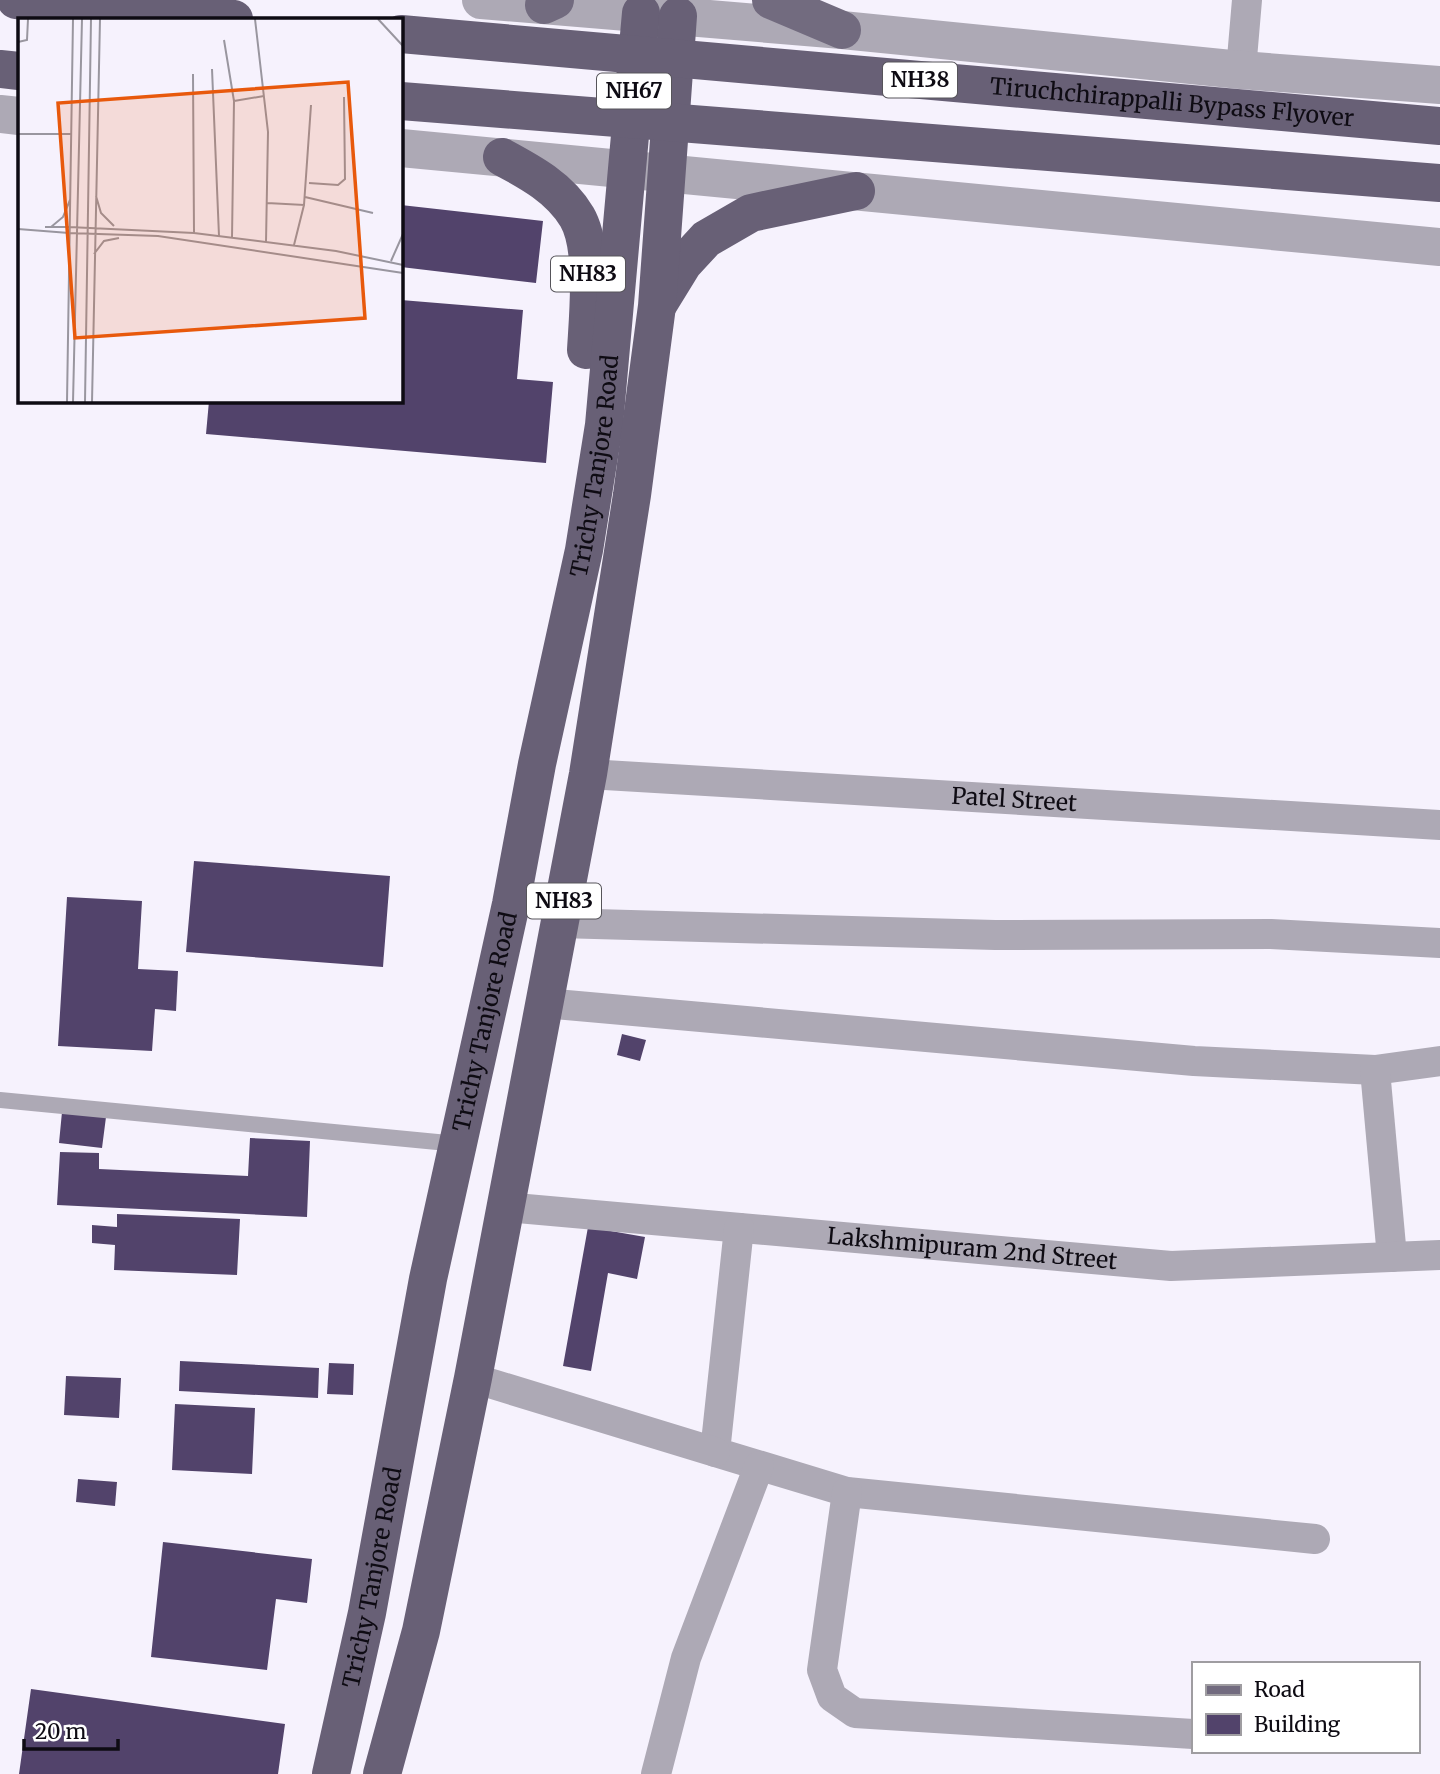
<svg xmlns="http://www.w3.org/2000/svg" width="1440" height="1774" font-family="Merriweather,serif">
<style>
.building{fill:#52436b}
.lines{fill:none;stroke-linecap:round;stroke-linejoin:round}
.service{stroke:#ada9b5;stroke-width:16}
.minor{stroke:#ada9b5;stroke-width:30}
.tertiary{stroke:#ada9b5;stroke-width:38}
.primary{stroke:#726b7f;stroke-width:38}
.trunk{stroke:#686076;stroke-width:38}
.trunk-bridge{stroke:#686076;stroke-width:38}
.labels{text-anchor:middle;stroke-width:7;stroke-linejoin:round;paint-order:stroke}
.shield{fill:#fff;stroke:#56545a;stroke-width:2}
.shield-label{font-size:21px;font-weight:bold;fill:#0e0b13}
.street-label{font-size:23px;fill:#0e0b13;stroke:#fff}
.inset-road{fill:none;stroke:#99969f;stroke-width:2}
.view{fill:#e8590c;fill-opacity:0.15;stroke:#e8590c;stroke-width:3.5}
.inset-edge{fill:none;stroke:#0e0b13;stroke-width:3.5}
</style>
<rect width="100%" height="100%" fill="#f6f2fd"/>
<path class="building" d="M401 205 543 221 536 283 401 267Z
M401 300 523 310 517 379 553 382 546 463 206 434 209 401H401Z
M194 861 390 876 383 967 186 952Z
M67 897 142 901 138 969 178 971 176 1011 155 1009 152 1051 58 1046Z
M622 1034 646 1040 640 1061 617 1055Z
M62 1112 106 1117 102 1148 59 1143Z
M250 1138 310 1141 307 1217 57 1205 60 1152 99 1153V1169L248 1176Z
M117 1214 240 1219 237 1275 114 1270 115 1245 92 1243V1225L117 1227Z
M588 1227 645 1237 637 1279 608 1273 591 1371 563 1366Z
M180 1361 319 1368 318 1398 179 1391Z
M329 1363 354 1364 353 1395 327 1394Z
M66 1376 121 1378 119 1418 64 1415Z
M175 1404 255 1408 252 1474 172 1470Z
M78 1479 117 1482 115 1506 76 1502Z
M163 1542 312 1559 307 1603 276 1599 267 1670 151 1657Z
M31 1689 285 1724 278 1774H19Z"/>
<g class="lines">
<path class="service" d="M0 1100 458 1144"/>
<g class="minor">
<path d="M1241 70 1247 0"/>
<path id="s1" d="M588 774 1440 825"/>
<path d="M559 923 995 935 1271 934 1440 943"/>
<path d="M544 1003 1194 1061 1375 1070 1440 1061"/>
<path d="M1375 1070 1392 1257"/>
<path id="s2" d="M505 1207 1171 1266 1440 1255"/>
<path d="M739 1228 715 1452 847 1492 1315 1539"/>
<path d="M473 1378 715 1452"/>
<path d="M847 1492 822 1670 832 1697 855 1713 1193 1734"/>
<path d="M656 1774 686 1658 759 1466"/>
</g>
<path class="tertiary" d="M481 0 842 30 1241 70 1440 85
M0 114 19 116
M401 148 1440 247"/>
<path class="primary" d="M771 0 842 30
M544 5 555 0"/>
<g class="trunk">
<path d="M16 0 234 19"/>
<path d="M0 69 19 71"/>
<path d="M502 157C530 172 560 188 577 217 595 248 588 315 586 350"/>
<path d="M659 303 683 264 706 239 751 213 856 191"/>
<path id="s3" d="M331 1774 367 1613 428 1279 511 904 537 764 584 550 604 425 641 13"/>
<path d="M382 1774 421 1631 473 1378 588 774 632 495 657 306 678 16"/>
</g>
<g class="trunk-bridge">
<path id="s4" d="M401 34 1440 126"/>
<path d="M401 101 1440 183"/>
</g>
</g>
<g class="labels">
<g class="shield">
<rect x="883" y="62.5" width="74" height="35" rx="5"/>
<rect x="597" y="73.5" width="74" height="35" rx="5"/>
<rect x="551" y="256.5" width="74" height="35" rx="5"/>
<rect x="527" y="883.5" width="74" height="35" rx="5"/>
</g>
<g class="shield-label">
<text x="920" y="87">NH38</text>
<text x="634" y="98">NH67</text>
<text x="588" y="281">NH83</text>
<text x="564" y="908">NH83</text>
</g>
<g class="street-label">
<text dy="8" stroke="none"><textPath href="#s4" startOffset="774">Tiruchchirappalli Bypass Flyover</textPath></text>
<text dy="8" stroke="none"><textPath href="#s3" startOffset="1335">Trichy Tanjore Road</textPath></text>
<text dy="8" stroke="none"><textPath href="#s1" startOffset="427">Patel Street</textPath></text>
<text dy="8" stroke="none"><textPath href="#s3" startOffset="768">Trichy Tanjore Road</textPath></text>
<text dy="8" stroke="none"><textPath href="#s2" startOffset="469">Lakshmipuram 2nd Street</textPath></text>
<text dy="8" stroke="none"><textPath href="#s3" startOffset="201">Trichy Tanjore Road</textPath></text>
</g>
</g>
<g transform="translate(18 18)">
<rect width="385" height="385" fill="#f6f2fd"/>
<path class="inset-road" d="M237 1 250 114 248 224M360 1 385 28M206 22 216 83 214 220M0 24 9 22 10 1M194 51 201 218M175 56 176 215M216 83 246 78M0 116H54M291 165 320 167 327 161 326 79M78 178 83 195 96 208M287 179 355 195M249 185 286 187 293 87M27 209H51M33 209 45 199 52 182M51 209 176 215 318 233 385 247M0 211 51 215M51 215 140 218 385 255M276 227 286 187M76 236 86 223 101 220M373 243 385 216M49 384 55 1M55 384 64 1M67 384 73 1M74 384 82 1"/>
<path class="view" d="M330 64 347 300 57 320 40 85Z"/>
<rect width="385" height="385" class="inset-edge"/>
</g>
<rect x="1192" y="1662" width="228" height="91" fill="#ffffff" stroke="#9f9da1" stroke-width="2"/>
<rect x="1206" y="1685" width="35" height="10" fill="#726b7f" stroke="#9f9da1" stroke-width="2"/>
<text x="1254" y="1697" font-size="21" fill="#0e0b13">Road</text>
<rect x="1206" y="1714" width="35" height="21" fill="#52436b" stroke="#9f9da1" stroke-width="2"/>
<text x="1254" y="1732" font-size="21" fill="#0e0b13">Building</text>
<path d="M24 1739v10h94v-10" fill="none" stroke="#0e0b13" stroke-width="3.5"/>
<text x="35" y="1739" font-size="21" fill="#0e0b13" stroke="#ffffff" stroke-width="5" paint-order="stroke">20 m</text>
</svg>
